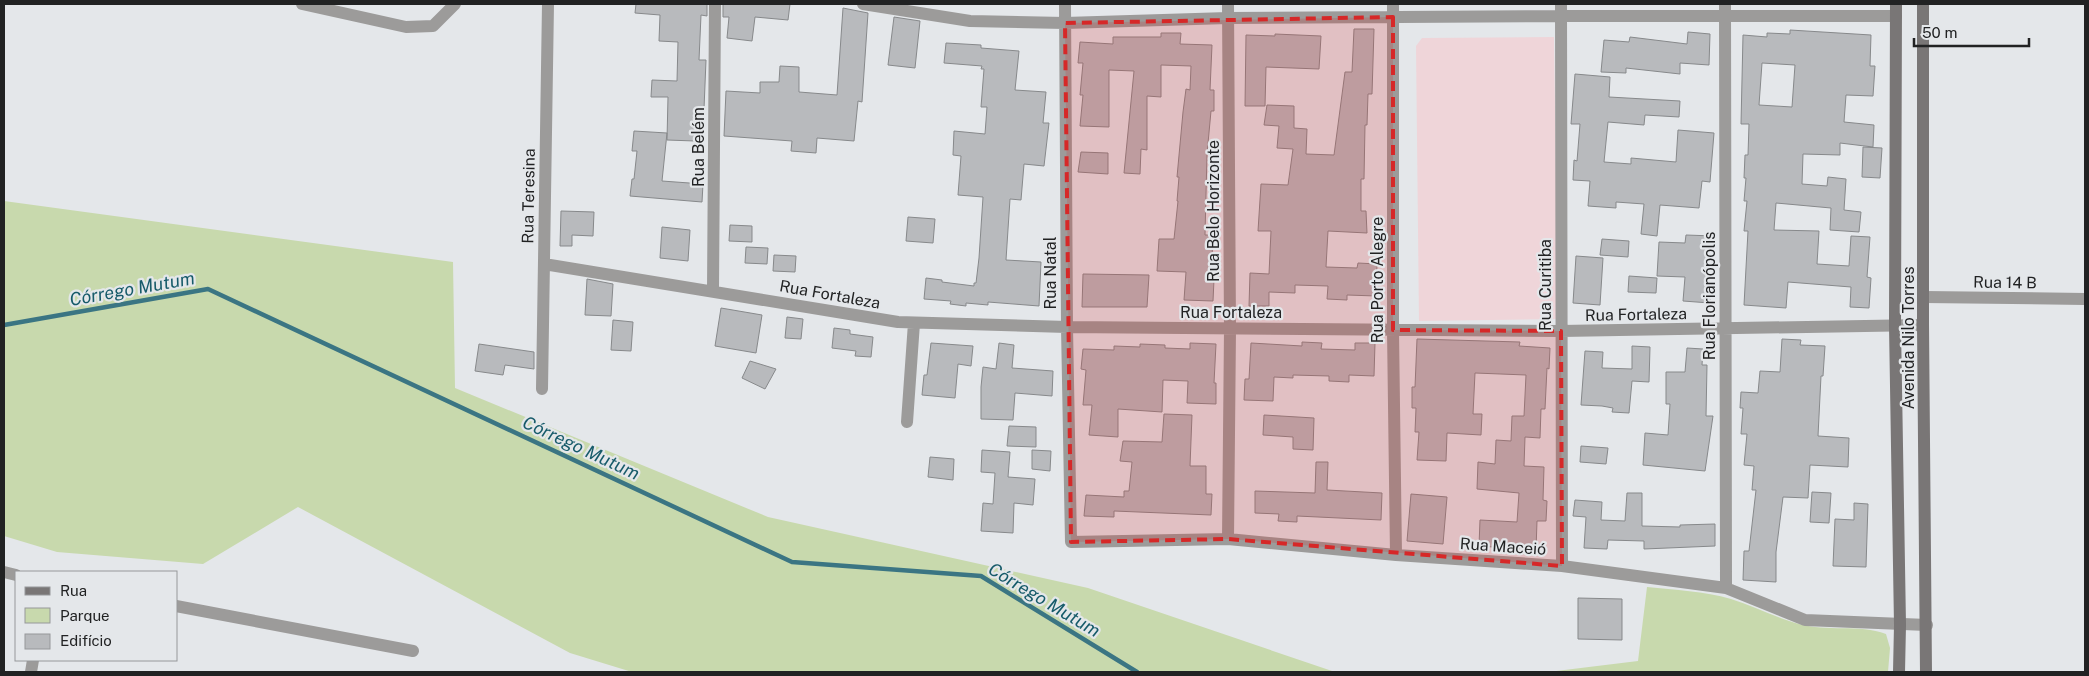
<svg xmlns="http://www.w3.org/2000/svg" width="2089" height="676" font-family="'Public Sans',sans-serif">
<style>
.education{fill:#efd5d9}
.green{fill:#c8d9ad}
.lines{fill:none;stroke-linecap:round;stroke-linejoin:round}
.stream{stroke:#3b7583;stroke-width:4.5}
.building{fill:#b8babd;stroke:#87898b;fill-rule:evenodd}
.street{stroke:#9c9b9a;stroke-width:12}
.secondary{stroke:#797676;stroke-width:12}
.marked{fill:#d62828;fill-opacity:0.2;stroke:#d62828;stroke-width:4;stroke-dasharray:10 6;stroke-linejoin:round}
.labels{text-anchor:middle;stroke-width:4.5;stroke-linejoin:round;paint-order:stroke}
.street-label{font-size:16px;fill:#212223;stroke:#e4e7ea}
.water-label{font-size:18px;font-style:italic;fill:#175b6a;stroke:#e4e7ea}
</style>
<rect width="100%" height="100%" fill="#e4e7ea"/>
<path class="education" d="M1554 37 1558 319 1419 321 1416 46 1422 38Z"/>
<path class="green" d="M4 201 453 262 455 388 768 517 1088 588 1335 672H632L570 653 298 507 203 564 57 552 4 536Z
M1647 587C1675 590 1704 591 1731 599 1754 606 1776 618 1799 624 1827 632 1859 624 1886 634L1890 648 1888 672H1548L1638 661Z"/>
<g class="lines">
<path class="stream" d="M4 325 208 289 792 562 981 576 1137 672"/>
</g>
<path class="building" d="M636 4H707V16L701 15 699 60H706L704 109H701V122H696L695 141 667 140 668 97H651L652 80 677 81 678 42 659 41 660 15 635 13Z
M723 4H790L788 20 755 17 752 41 727 38 729 17H723Z
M843 8 868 13 862 102 858 101 854 141 817 138 816 153 791 151 792 141 724 136 726 91 760 93V82H779L780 66 799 67V92L837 95Z
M894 17 920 21 915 68 888 65Z
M1354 29H1374L1372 94H1368L1367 125H1365L1364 179H1361V211H1366L1367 233 1328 231 1326 267 1357 268 1358 263 1377 264 1376 296 1347 295V300L1327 299 1328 286 1295 285V293L1269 292V306H1249L1250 273 1269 274 1271 231H1258L1261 184 1288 185 1293 149 1277 148 1279 126 1264 125 1267 105 1294 106V128L1307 129 1306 154 1334 155 1345 72H1352Z
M1790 30 1871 35 1870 66H1875L1873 96 1846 95 1844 122 1874 125 1873 147 1840 143V155L1803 154 1802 184 1827 186 1828 177 1846 179 1844 210 1861 212 1859 232 1830 230 1831 208 1776 203 1774 230 1819 231 1817 264 1849 266 1851 236 1870 237 1867 277 1871 278 1869 308 1850 307 1851 287 1788 282 1786 308 1744 305 1748 231H1744L1747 201H1744L1746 178H1744L1745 155H1748L1749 124H1741L1743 35 1767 37V33L1790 34ZM1762 63 1795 65 1792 107 1759 105Z
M1688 32 1710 34 1709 65 1680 63V74L1626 68V73L1601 72 1604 40 1629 42 1630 37 1687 44Z
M1161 33H1181L1180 44 1212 45 1210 90H1214V111H1211L1207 154 1205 235H1213L1212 258H1215L1213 301 1184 300 1186 272 1157 271 1159 239H1174L1178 201H1177L1179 177H1177L1183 112 1186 89 1190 90 1191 66 1161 65V97L1147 96V150L1141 149 1140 174 1124 173 1134 71 1109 70V127L1080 126 1083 95H1080L1083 63H1078L1080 42 1113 44V37H1161Z
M1275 34 1321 36 1319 69 1266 67 1265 106H1245L1246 35 1275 36Z
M946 43 981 45V48L1019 51 1015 90 1046 92 1043 123H1049L1044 166 1024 164 1021 200 1010 199 1006 260 1041 262 1039 306 988 302V305L966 303V306L950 304 951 301 924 299 926 278 942 280V282L974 286V283H976L979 258 983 197 958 195 961 156 953 155 954 131 985 134 987 107H981L984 69H981L982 66 944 63Z
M1575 74 1610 77 1609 97 1680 101 1679 117 1645 115 1644 125 1608 122 1604 162 1631 164V158L1676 162 1678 130 1714 133 1710 182 1702 181 1699 208 1660 205 1657 236 1641 234 1644 204 1616 202V208L1588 206 1590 181 1573 180 1574 160 1577 161 1580 124H1571Z
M634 131 667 133 662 181 703 184 702 202 630 196 632 179H634L637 151H632Z
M1863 147 1882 148 1880 178 1862 177Z
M1081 152 1108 153V174L1078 172Z
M561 211 594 212 593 236 572 235V246H560Z
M908 217 935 219 933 243 906 241Z
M730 225 752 226V242L729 241Z
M662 227 690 230 688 261 660 258Z
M1686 235 1714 236 1711 256H1715L1712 272 1710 303 1683 301 1685 277 1657 276 1659 242 1685 243Z
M1602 239 1629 241 1628 257 1600 255Z
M746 247 768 248 767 264 745 263Z
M774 255 796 256 795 272 773 271Z
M1576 256 1603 258 1600 305 1573 303Z
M1083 274 1149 275 1147 307H1082Z
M1629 276 1657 278 1656 293 1628 292Z
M587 279 613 284 611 316 585 315Z
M721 308 762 315 756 353 715 346Z
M787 317 803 319 801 339 785 338Z
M613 320 633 322 631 351 611 350Z
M834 328 850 330V334L873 337 871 357 855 356 856 351 832 348Z
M1417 339 1520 342 1519 346 1550 348 1549 369 1547 368 1545 409H1541L1540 438 1525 437 1524 466 1544 467 1543 500 1547 501 1546 521H1537L1536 550 1479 546 1480 520 1517 522 1519 493 1477 489 1478 462 1495 464 1496 440 1511 441 1512 416H1524L1526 375 1475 373 1473 414H1482L1481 435 1447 433 1446 461 1417 460 1419 432H1415L1416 408H1412V387H1415Z
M1782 339 1801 340 1800 345 1825 346 1823 376H1821L1818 436 1849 438 1848 467 1810 465 1808 498 1783 497 1776 552V582L1743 580 1744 551H1749L1756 490H1752L1754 466 1744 465 1747 434H1741L1743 408H1740L1741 392 1758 393 1760 371 1780 372Z
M1302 342 1322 343 1321 349 1355 350V343H1375L1374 376 1349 375V382L1329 381V376L1293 375V378L1274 377 1273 401 1244 400 1245 379H1249L1251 343 1302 346Z
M931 343 973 346 971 366 958 364 955 398 922 395 924 375H927Z
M999 343 1014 345 1012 368 1053 371 1052 396 1015 393 1013 420 981 419V387L983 367 996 369Z
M1190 343 1216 344 1214 383H1216V404L1187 403 1188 381 1163 380 1162 412 1118 409V437L1089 435 1092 405H1083L1086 370 1081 369 1083 349 1114 350V346L1140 347V344L1165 345V348L1190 349Z
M479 344 534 352V369L505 365 503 375 475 371Z
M1632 346 1650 347 1649 382 1632 381 1629 413 1612 412 1613 408 1602 406 1581 405 1585 351 1603 352 1602 368 1632 369Z
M1687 348 1703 349 1702 365H1707L1706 416H1713L1705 471 1643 465 1645 433 1668 435 1670 404H1666V372H1685Z
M750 361 776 369 765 389 742 378Z
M1164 414 1192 415 1190 466H1206V494H1212L1211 515 1114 511V517L1084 516 1086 495 1124 497V491H1129L1132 462 1120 461 1123 441 1162 442Z
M1264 415 1314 418 1313 450 1293 449V437L1263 435Z
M1009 426 1036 427V447L1007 446Z
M1581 446 1608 448 1606 464 1580 462Z
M982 450 1010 452 1008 477 1035 479 1033 505 1014 503 1013 533 981 531 983 503 993 504 995 473 981 472Z
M1032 450 1051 451 1050 471 1032 469Z
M930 457 954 459 953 480 928 477Z
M1316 462H1328L1327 490 1382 493 1381 520 1297 516V522L1278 521 1279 514 1255 513V491L1315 493Z
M1812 492 1831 493 1829 523 1810 522Z
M1627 493H1642V526L1680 527V525L1715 524V546L1644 549V541L1608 540 1607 549 1584 548 1586 517 1573 516 1575 500 1602 502 1601 520 1625 521Z
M1411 494 1447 497 1443 544 1407 541Z
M1854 503 1868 504 1866 567 1833 566 1835 519 1854 520Z
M1578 598 1622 599V640L1578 639Z"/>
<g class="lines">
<path class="street" d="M302 4 406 27 433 26 455 4
M863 4 970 21 1065 23 1228 18 1561 16H1896
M1065 4 1067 327 1071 542 1228 539 1396 555 1562 566 1726 588 1805 620 1927 625
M1228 4 1230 329 1228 539
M1393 4V330L1396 555
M1561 4 1562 566
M1725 4 1726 588
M544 264 898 322 1067 327 1561 331 1923 325
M713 290 715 4
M1924 297 2085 299
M542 389 548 4
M907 422 914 323
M4 572 16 575
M176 606 413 651
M31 672 33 660"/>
<path class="secondary" d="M1896 4 1895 326 1900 625 1899 672
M1923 4V325L1926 672"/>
</g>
<path class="marked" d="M1393 17V330L1561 331 1562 566 1228 539 1071 542 1065 23Z"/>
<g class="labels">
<g class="street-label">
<text transform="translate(698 147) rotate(-90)" y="6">Rua Belém</text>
<text transform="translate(528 196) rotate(-89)" y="6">Rua Teresina</text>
<text transform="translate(1213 211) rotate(-90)" y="6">Rua Belo Horizonte</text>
<text transform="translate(1050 273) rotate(-90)" y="6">Rua Natal</text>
<text transform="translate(1377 280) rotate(-90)" y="6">Rua Porto Alegre</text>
<text transform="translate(2005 282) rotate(1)" y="6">Rua 14 B</text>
<text transform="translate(1545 285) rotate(-90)" y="6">Rua Curitiba</text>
<text transform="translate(830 294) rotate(10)" y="6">Rua Fortaleza</text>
<text transform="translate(1709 296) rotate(-90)" y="6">Rua Florianópolis</text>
<text x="1231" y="318">Rua Fortaleza</text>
<text transform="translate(1636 314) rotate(-1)" y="6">Rua Fortaleza</text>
<text transform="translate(1908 338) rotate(-90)" y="6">Avenida Nilo Torres</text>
<text transform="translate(1503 546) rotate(4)" y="6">Rua Maceió</text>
</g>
<g class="water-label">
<text transform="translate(132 289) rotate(-10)" y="6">Córrego Mutum</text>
<text transform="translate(581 448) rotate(25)" y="6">Córrego Mutum</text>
<text transform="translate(1044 600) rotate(31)" y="6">Córrego Mutum</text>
</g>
</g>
<rect width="2089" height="676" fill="none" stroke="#212223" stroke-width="10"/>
<rect x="15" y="571" width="162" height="90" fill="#e4e7ea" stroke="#96989a"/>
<rect x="25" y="587" width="25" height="8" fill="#797676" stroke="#96989a"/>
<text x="60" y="596" font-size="15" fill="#212223">Rua</text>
<rect x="25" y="608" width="25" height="15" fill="#c8d9ad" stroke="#96989a"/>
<text x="60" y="621" font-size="15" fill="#212223">Parque</text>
<rect x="25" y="634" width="25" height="15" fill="#b8babd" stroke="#96989a"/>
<text x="60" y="646" font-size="15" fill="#212223">Edifício</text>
<path d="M1914 38v8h115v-8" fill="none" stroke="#212223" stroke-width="2.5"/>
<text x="1922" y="38" font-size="15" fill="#212223" stroke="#e4e7ea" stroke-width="4" paint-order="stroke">50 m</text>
</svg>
